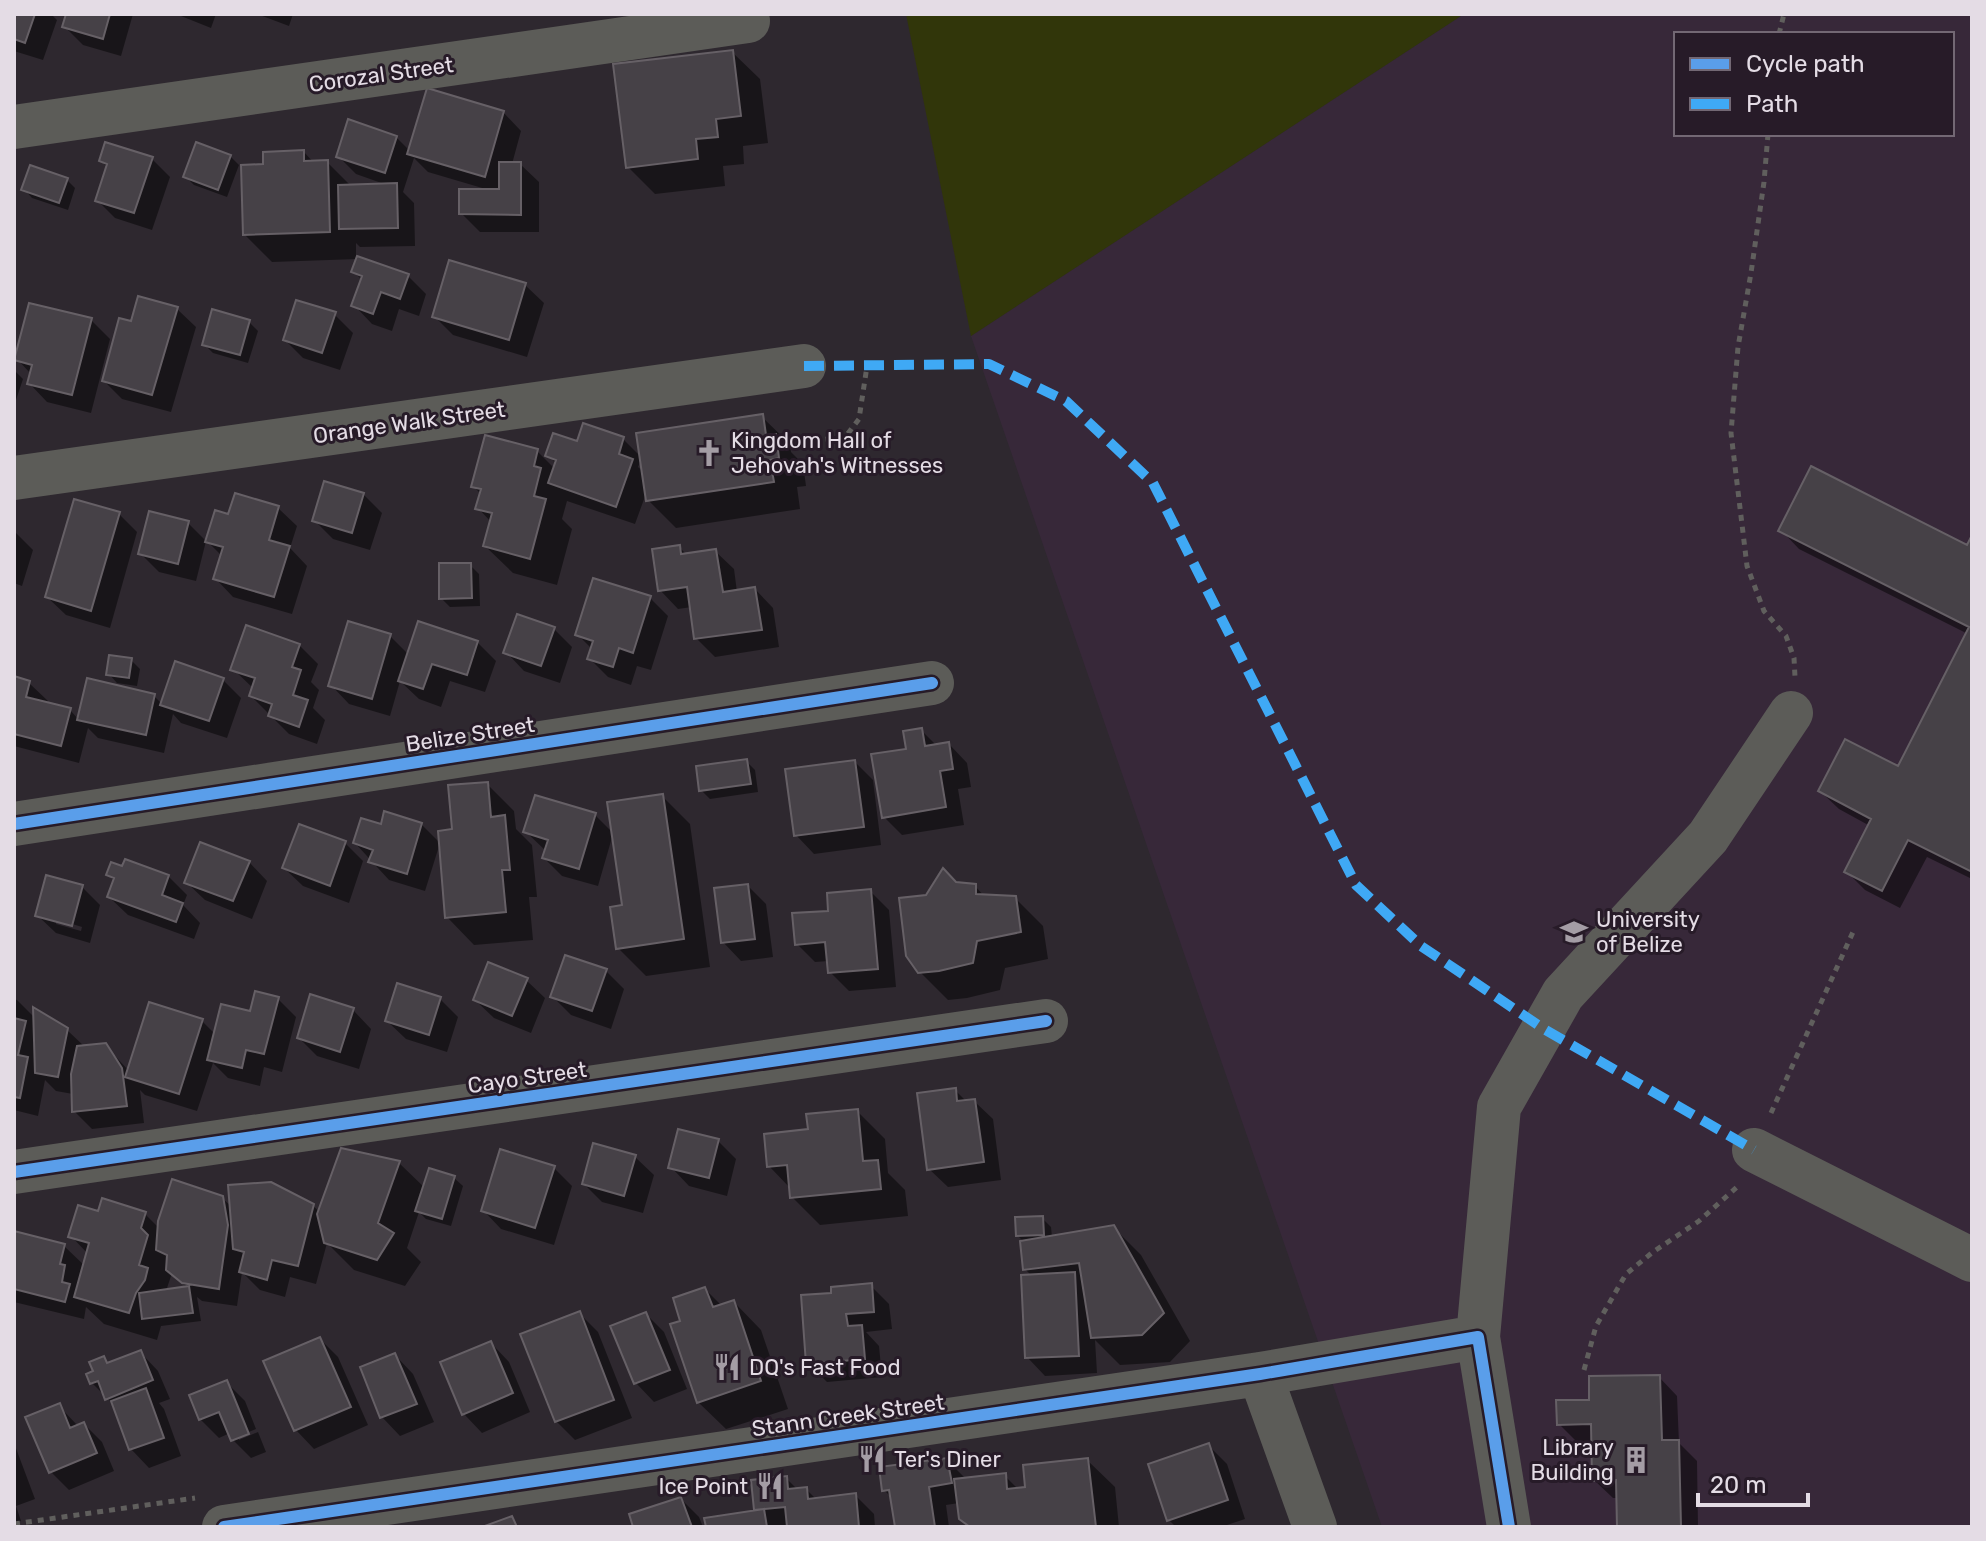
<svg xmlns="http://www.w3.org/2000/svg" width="1986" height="1541" font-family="Rubik,sans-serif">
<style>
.built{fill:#372839;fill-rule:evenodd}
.green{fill:#31360a}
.shadow{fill:#0007;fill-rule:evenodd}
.building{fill:#464147;stroke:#666066;stroke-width:2}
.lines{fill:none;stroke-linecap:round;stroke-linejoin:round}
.path{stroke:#605f5d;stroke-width:5;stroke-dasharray:6 6;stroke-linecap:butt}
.minor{stroke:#5c5c58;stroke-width:44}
.quiet{stroke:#3fa9f5;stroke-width:10;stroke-dasharray:20 10;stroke-linecap:butt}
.cycleway-casing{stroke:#271b28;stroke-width:17}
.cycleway{stroke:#5a9eea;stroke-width:12}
.labels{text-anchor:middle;stroke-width:6;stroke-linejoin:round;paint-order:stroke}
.street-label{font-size:22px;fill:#e4dce5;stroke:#271b28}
.poi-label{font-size:22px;fill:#e4dce5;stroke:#271b28;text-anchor:start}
</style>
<rect width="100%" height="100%" fill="#2e282f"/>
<path class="built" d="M1464 14H1972V1527H1382L971 336ZM1676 34H1952V134H1676Z"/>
<path class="green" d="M906 14H1464L971 336Z"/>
<path class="shadow" d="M14 14H51L57 20 43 60 14 51Z
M68 14H133L121 56 83 45 64 26Z
M176 14H216L211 28Z
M257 14H293L289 26Z
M732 52 760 79 768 143 743 146 744 164 723 166 725 186 655 194 628 167Z
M503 112 521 131 512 164H520L539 182V232H480L461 213 489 190 428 172 414 158 403 192 414 203 415 246 360 247 356 243V257L408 276 426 294 419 316 399 309 392 331 372 324 354 305 362 280 354 272 358 259 272 262 245 235 265 166 304 152 314 163 327 162 351 186 387 185 356 174 338 156 396 137 410 151Z
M230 156 239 165 227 197 194 185 185 176Z
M152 159 170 177 152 230 115 218 97 200 108 168 101 161Z
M67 180 75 188 68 210 32 198 24 189Z
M525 285 544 303 527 357 453 335 434 316Z
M177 309 196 327 171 412 122 399 104 381Z
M334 314 353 333 340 370 303 358 285 340Z
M91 320 110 339 91 413 47 402 29 383 31 374 17 359Z
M249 322 258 331 248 363 213 353 204 344Z
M14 370 23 379 14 406Z
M762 417 790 444 791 452 803 464 806 486 797 487 800 509 676 528 648 500 647 491 635 524 567 501 562 519 572 529 557 585 513 573 485 546 491 522 478 508 481 494 473 486 537 451 555 469 557 465 548 455 578 444 623 439 641 457ZM642 458 644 472 638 467Z
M363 494 382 513 370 550 333 539 314 520Z
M278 508 297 526 290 548 307 566 292 614 233 597 215 578 222 556 207 541 229 517Z
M119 514 137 532 110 628 66 615 47 597Z
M188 523 206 541 196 581 159 572 140 553Z
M1781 530 1968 547 1972 539V879L1927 857 1900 908 1865 890 1847 872 1870 826 1839 809 1820 791 1899 769 1968 634 1799 549Z
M14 531 33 550 22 586 14 583Z
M679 547 687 555 715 551 734 569 737 592 755 589 773 608 779 647 715 657 696 638 692 607 678 609 660 590Z
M470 565 479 574 480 606 450 607 441 598Z
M650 598 668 616 651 670 637 666 631 685 608 677 590 659 593 650 577 634Z
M554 629 572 647 560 683 524 671 506 652Z
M390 636 409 655 477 642 496 661 485 692 450 681 441 707 419 699 400 681 390 716 349 704 331 685Z
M299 645 318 664 311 682 319 690 313 708 325 720 317 744 289 734 251 696 254 689 233 669Z
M131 660 140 669 137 686 117 683 109 674Z
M14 679 29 683 48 701 47 705 70 710 79 720 154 696 162 704 223 680 241 698 227 738 181 723 173 714 164 753 98 738 88 728 79 763 14 746Z
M921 730 937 746 949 744 967 763 971 787 958 789 964 825 902 835 884 817 909 750Z
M746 761 755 770 758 792 710 799 701 790Z
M855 762 873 780 881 845 814 854 796 835Z
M487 784 514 811 516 829 532 845 537 897H529L533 940 474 945 447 917 454 831Z
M662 796 690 824 710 967 646 976 618 948 624 907 613 834 598 886 562 876 544 858 546 851 526 832 595 815 613 833Z
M421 824 440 843 425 891 389 880 355 843 382 826Z
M345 843 363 861 349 903 303 886 284 868Z
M249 862 267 881 252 919 205 900 186 882Z
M108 875 168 876 187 895 183 905 200 923 194 939 128 915 109 897 115 881Z
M955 884 975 886 985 897 1015 898 1043 926 1048 959 1005 968 1000 990 967 998 948 1000 920 972 927 897Z
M748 886 766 904 773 957 741 961 723 942Z
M82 887 100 905 90 943 56 933 37 915ZM56 919 82 927 81 931 56 924Z
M870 891 889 910 896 987 849 991 830 972 829 961 815 962 797 944 830 912Z
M606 971 624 989 611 1029 571 1015 553 997Z
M526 980 545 998 531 1033 494 1018 475 1000Z
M14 999 17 1000 35 1018 67 1030 85 1047 105 1045 129 1071 202 1021 215 1034 278 999 296 1017 282 1072 264 1067 260 1086 228 1078 213 1063 197 1111 145 1095 140 1090 144 1123 92 1129 74 1111 73 1094 56 1091 45 1080 38 1116 14 1110Z
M440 999 458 1017 447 1052 406 1039 387 1021Z
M353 1010 371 1029 359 1069 317 1056 299 1038Z
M955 1090 967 1102 974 1101 993 1119 1001 1180 948 1187 929 1169Z
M857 1111 885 1139 888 1173 905 1190 908 1216 820 1225 792 1197 791 1189 769 1166 810 1131Z
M718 1141 736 1159 727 1196 689 1186 671 1167Z
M635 1157 654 1175 643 1213 602 1202 584 1184Z
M399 1163 425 1188 454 1178 463 1186 451 1226 426 1219 419 1212 407 1248 421 1262 405 1286 354 1270 327 1243 316 1284 290 1277 285 1297 260 1290 242 1272 237 1306 202 1301 197 1297 201 1321 161 1326 157 1340 104 1324 86 1307 84 1319 14 1302V1233L64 1246 85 1266 88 1254 71 1236 99 1213 145 1214 160 1229 222 1198 232 1207 313 1206 320 1212ZM172 1273 187 1288 166 1291Z
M554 1168 572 1186 554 1245 501 1229 483 1210Z
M1042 1218 1051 1227 1052 1237 1114 1228 1141 1255 1190 1341 1170 1362 1120 1365 1095 1340 1097 1373 1045 1376 1027 1357 1032 1276 1025 1269 1024 1242 1018 1236Z
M871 1286 889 1304 892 1329 866 1332 879 1346 882 1377 827 1382 808 1363 833 1294Z
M705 1289 722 1306 734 1302 761 1330 788 1409 726 1429 698 1402 682 1322Z
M579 1313 598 1332 632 1418 575 1440 556 1421Z
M646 1314 664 1332 687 1389 654 1402 636 1383Z
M320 1339 338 1357 368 1425 314 1449 296 1430Z
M491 1343 509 1362 530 1412 482 1433 464 1414 443 1363Z
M140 1352 158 1371 170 1399 159 1403 164 1409 181 1456 149 1468 131 1449 115 1406 92 1383 103 1358 110 1365Z
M395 1355 413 1374 434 1422 400 1436 382 1417 362 1368Z
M1659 1377 1677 1396 1679 1443 1697 1461 1698 1527H1619V1498H1613L1594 1480 1593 1442H1577L1559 1424 1591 1402Z
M226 1382 245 1401 256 1429 239 1436V1440L258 1432 266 1452 251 1458 233 1440 230 1433 219 1438 200 1419Z
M59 1406 78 1426 84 1424 102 1442 114 1471 69 1490 51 1472Z
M14 1443 35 1499 16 1506 21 1521 14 1523Z
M1208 1445 1227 1464 1245 1519 1221 1527H1176L1169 1520Z
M947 1460 965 1478 1005 1476 1019 1490 1087 1460 1115 1487 1119 1527H969L960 1518 959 1503 946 1505 949 1527H897L892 1498 884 1490Z
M786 1478 798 1490 806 1489 817 1500 855 1495 874 1514 875 1527H708L759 1512 756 1509Z
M681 1499 699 1517 703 1527H636Z"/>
<path class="building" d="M14 14H35L25 43 14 39Z
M66 14H110L103 39 62 27Z
M733 50 741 116 716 119 718 137 696 139 698 159 626 168 613 64Z
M427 88 504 111 485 177 407 154Z
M348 119 397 136 385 173 336 157Z
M105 142 153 157 134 213 95 201 107 164 99 161Z
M196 142 231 155 218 190 183 177Z
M304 150V161L328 160 330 232 243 235 241 165 263 164V152Z
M499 162H521V215L459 214V189H499Z
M30 165 68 178 59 203 21 190Z
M397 183 398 228 339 229 338 185Z
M357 256 409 274 400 299 381 292 373 314 351 306 362 276 351 272Z
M449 260 526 283 509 340 432 317Z
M138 296 178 307 152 395 102 381 119 318 131 321Z
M296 300 336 312 322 353 283 340Z
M29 303 92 318 72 395 27 384 32 365 14 360Z
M212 309 250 320 240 355 202 345Z
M763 414 766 435 776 434 779 458 770 460 774 482 646 501 636 433Z
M583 423 624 437 619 454 633 459 616 507 548 483 556 460 545 456 553 433 577 441Z
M485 435 538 449 534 466 541 468 534 496 546 499 530 559 483 546 492 513 475 509 481 489 471 487Z
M1811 466 1967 545 1972 535V872L1908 840 1882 891 1844 872 1871 819 1818 791 1845 739 1898 766 1969 627 1778 531Z
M324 481 364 493 352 533 312 521Z
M235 493 279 506 269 540 290 546 274 597 213 579 223 547 205 542 215 510 228 514Z
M74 499 120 512 91 611 45 597Z
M149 511 189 521 178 564 138 554Z
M680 545 681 554 716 549 723 592 755 587 762 630 694 639 687 587 658 591 652 549Z
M439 563H471L472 598 439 599Z
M593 578 651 596 633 653 619 648 613 667 587 659 593 641 575 635Z
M517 614 555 627 541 666 503 653Z
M348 621 391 634 372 699 328 686Z
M418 621 478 641 467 675 432 664 423 689 398 681Z
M246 625 300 644 292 667 301 670 293 695 308 700 299 727 268 716 272 704 249 696 255 678 230 670Z
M109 655 132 658 129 678 106 675Z
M175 661 224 678 209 721 160 705Z
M14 676 30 681 26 697 71 708 61 746 14 734Z
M87 678 155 694 146 735 77 720Z
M922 728 925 746 949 742 953 769 940 771 946 807 882 818 871 754 906 749 903 731Z
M747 759 751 784 699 791 696 766Z
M855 760 864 827 794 836 785 769Z
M488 782 491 817 505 815 510 870H502L506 912 445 918 438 831 452 829 448 785Z
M663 794 684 939 616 949 610 907 622 905 607 802Z
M535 795 596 813 579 869 542 858 548 840 523 832Z
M384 811 422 823 407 874 368 862 373 850 353 843 361 818 381 824Z
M299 824 346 841 330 886 282 868Z
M200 842 250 861 233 901 184 883Z
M125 859 169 875 162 895 183 903 176 922 107 897 114 878 106 875 111 862 122 866Z
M943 868 956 882 976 884V894L1016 896 1021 932 977 941 973 963 939 971 918 973 906 956 899 898 926 895Z
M46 875 83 885 72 926 35 916Z
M748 884 755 939 721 943 714 888Z
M871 889 878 969 828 973 825 942 795 945 792 913 828 911 827 893Z
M565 955 607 969 592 1011 550 997Z
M488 962 528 978 512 1016 473 1000Z
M397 983 441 997 429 1035 385 1021Z
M255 991 279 997 264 1054 246 1050 242 1068 207 1060 221 1004 250 1011Z
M310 994 354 1008 340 1052 297 1038Z
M149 1002 203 1019 179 1094 125 1077Z
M33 1007 68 1028 58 1077 35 1073Z
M14 1018 26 1021 18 1055 28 1057 20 1098 14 1097Z
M106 1043 122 1068 127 1106 72 1112 71 1074 77 1046Z
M956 1088 957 1101 975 1099 984 1162 927 1170 917 1093Z
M858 1109 863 1161 878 1160 881 1189 790 1198 787 1165 767 1167 764 1134 808 1129 806 1114Z
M678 1129 719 1139 709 1178 668 1168Z
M593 1143 636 1155 624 1196 582 1184Z
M341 1148 400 1161 378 1223 394 1233 377 1260 324 1243 317 1214Z
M500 1149 555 1166 535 1228 481 1211Z
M429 1168 455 1176 442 1219 415 1211Z
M172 1179 223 1196 228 1225 219 1289 182 1283 166 1270 167 1255 156 1250 158 1221Z
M271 1182 314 1204 298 1266 272 1260 267 1280 239 1272 244 1252 233 1249 228 1185Z
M102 1198 146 1212 141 1228 148 1235 139 1265 148 1268 145 1280 136 1293 129 1313 74 1297 89 1243 68 1237 78 1205 98 1211Z
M1043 1216 1044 1235 1016 1236 1015 1217Z
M1114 1225 1164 1313 1142 1335 1091 1338 1079 1263 1023 1270 1020 1241Z
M14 1231 65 1244 60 1264 65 1265 62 1282 70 1284 65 1302 14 1289Z
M1075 1272 1079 1356 1025 1358 1021 1275Z
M872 1283 874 1312 846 1314 848 1326 862 1325 865 1359 806 1364 801 1295 831 1293V1287Z
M189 1286 193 1313 142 1319 139 1293Z
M705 1287 713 1307 734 1300 761 1381 697 1403 670 1324 680 1321 673 1298Z
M580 1311 614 1400 555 1422 520 1334Z
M646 1312 670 1370 634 1384 610 1326Z
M320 1337 351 1407 294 1431 263 1361Z
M491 1341 513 1393 462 1415 440 1362Z
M141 1350 153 1380 105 1400 98 1381 90 1384 86 1374 93 1371 89 1362 104 1356 107 1363Z
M395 1353 417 1404 380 1418 360 1367Z
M1660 1375 1662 1440H1679L1681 1527H1617L1616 1480 1592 1481 1591 1424 1557 1425 1556 1400H1589V1376Z
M227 1380 249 1434 231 1441 219 1412 199 1420 189 1395Z
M146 1388 164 1438 129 1450 111 1401Z
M60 1403 70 1428 84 1422 97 1453 49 1473 25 1417Z
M1209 1443 1228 1500 1167 1521 1148 1464Z
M947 1458 952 1483 929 1487 935 1527H895L889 1490 882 1491 879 1467Z
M1088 1458 1096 1527H970L959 1519 954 1479 1006 1473 1007 1489 1025 1487 1023 1465Z
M787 1476 788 1489 807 1487 808 1499 856 1493 859 1527H787L785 1507 754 1510 751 1480Z
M681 1497 692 1527H633L629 1514Z
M764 1509 767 1527H706L704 1518Z
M512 1516 517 1527H482Z"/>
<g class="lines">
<path class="path" d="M1779 34 1784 14
M1768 134 1764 182 1751 273 1738 347 1731 433 1747 566 1764 611 1786 636 1794 658 1795 677
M778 447 846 436 859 419 867 366
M1771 1113 1853 932
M1584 1370 1596 1326 1626 1274 1653 1252 1699 1221 1737 1187
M14 1524 195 1498"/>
<path class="minor" d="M14 127 748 21
M14 478 804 366
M14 824 932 683
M1754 1150 1972 1260
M14 1172 1046 1021
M1260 1374 1315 1527
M224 1527 1260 1374 1478 1337
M1509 1527 1478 1337 1499 1107 1563 994 1708 837 1791 713"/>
<path class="quiet" d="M804 366 989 364 1066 401 1153 483 1356 885 1421 946 1544 1029 1754 1150"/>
<g class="cycleway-casing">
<path id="cycleway" d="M14 824 932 683
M14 1172 1046 1021
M224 1527 1260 1374 1478 1337 1509 1527"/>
</g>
<use href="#cycleway" class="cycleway"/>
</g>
<defs>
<g id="church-bare" transform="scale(2.16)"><path d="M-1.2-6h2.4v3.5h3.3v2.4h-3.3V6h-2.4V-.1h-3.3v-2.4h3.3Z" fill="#a49da5" stroke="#271b28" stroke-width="2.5" paint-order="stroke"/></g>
<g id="university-bare" transform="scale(2.16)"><path d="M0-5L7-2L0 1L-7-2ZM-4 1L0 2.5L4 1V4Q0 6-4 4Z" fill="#a49da5" stroke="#271b28" stroke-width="2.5" paint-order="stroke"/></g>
<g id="restaurant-bare" transform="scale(2.16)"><path d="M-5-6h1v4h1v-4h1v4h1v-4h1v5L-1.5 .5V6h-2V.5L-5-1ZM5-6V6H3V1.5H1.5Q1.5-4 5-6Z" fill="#a49da5" stroke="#271b28" stroke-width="2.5" paint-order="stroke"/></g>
<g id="building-bare" transform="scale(2.16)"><path d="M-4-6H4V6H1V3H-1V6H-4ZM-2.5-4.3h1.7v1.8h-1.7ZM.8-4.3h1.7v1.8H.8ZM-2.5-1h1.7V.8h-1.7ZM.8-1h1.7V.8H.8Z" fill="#a49da5" stroke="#271b28" stroke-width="2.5" paint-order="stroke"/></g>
</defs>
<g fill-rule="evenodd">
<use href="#church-bare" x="709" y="453"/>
<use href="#university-bare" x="1574" y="932"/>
<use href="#restaurant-bare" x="727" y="1367"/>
<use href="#restaurant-bare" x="872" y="1459"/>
<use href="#building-bare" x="1636" y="1460"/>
<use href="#restaurant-bare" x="770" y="1486"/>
</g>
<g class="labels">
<g class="street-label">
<text transform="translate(381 74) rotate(-8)" y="8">Corozal Street</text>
<text transform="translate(409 422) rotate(-8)" y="8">Orange Walk Street</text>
<text transform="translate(470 734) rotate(-9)" y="8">Belize Street</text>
<text transform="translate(527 1077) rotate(-8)" y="8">Cayo Street</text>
<text transform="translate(848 1415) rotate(-8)" y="8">Stann Creek Street</text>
</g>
<g class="poi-label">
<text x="731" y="448">Kingdom Hall of<tspan x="731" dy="25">Jehovah's Witnesses</tspan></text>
<text x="1596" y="927">University<tspan x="1596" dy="25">of Belize</tspan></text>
<text x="749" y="1375">DQ's Fast Food</text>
<text x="1614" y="1455" text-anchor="end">Library<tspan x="1614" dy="25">Building</tspan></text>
<text x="894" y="1467">Ter's Diner</text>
<text x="748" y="1494" text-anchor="end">Ice Point</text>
</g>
</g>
<rect width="1986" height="1541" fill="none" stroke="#e4dce5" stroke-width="32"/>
<rect x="1674" y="32" width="280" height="104" fill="#271b28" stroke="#736874" stroke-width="2"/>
<rect x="1690" y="58" width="40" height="12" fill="#5a9eea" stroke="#736874" stroke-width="2"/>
<text x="1746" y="72" font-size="24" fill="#e4dce5">Cycle path</text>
<rect x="1690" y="98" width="40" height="12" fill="#3fa9f5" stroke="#736874" stroke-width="2"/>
<text x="1746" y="112" font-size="24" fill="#e4dce5">Path</text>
<path d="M1698 1493v12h110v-12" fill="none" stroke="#e4dce5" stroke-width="4"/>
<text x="1710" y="1493" font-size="24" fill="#e4dce5" stroke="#271b28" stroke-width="6" paint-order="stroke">20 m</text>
</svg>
